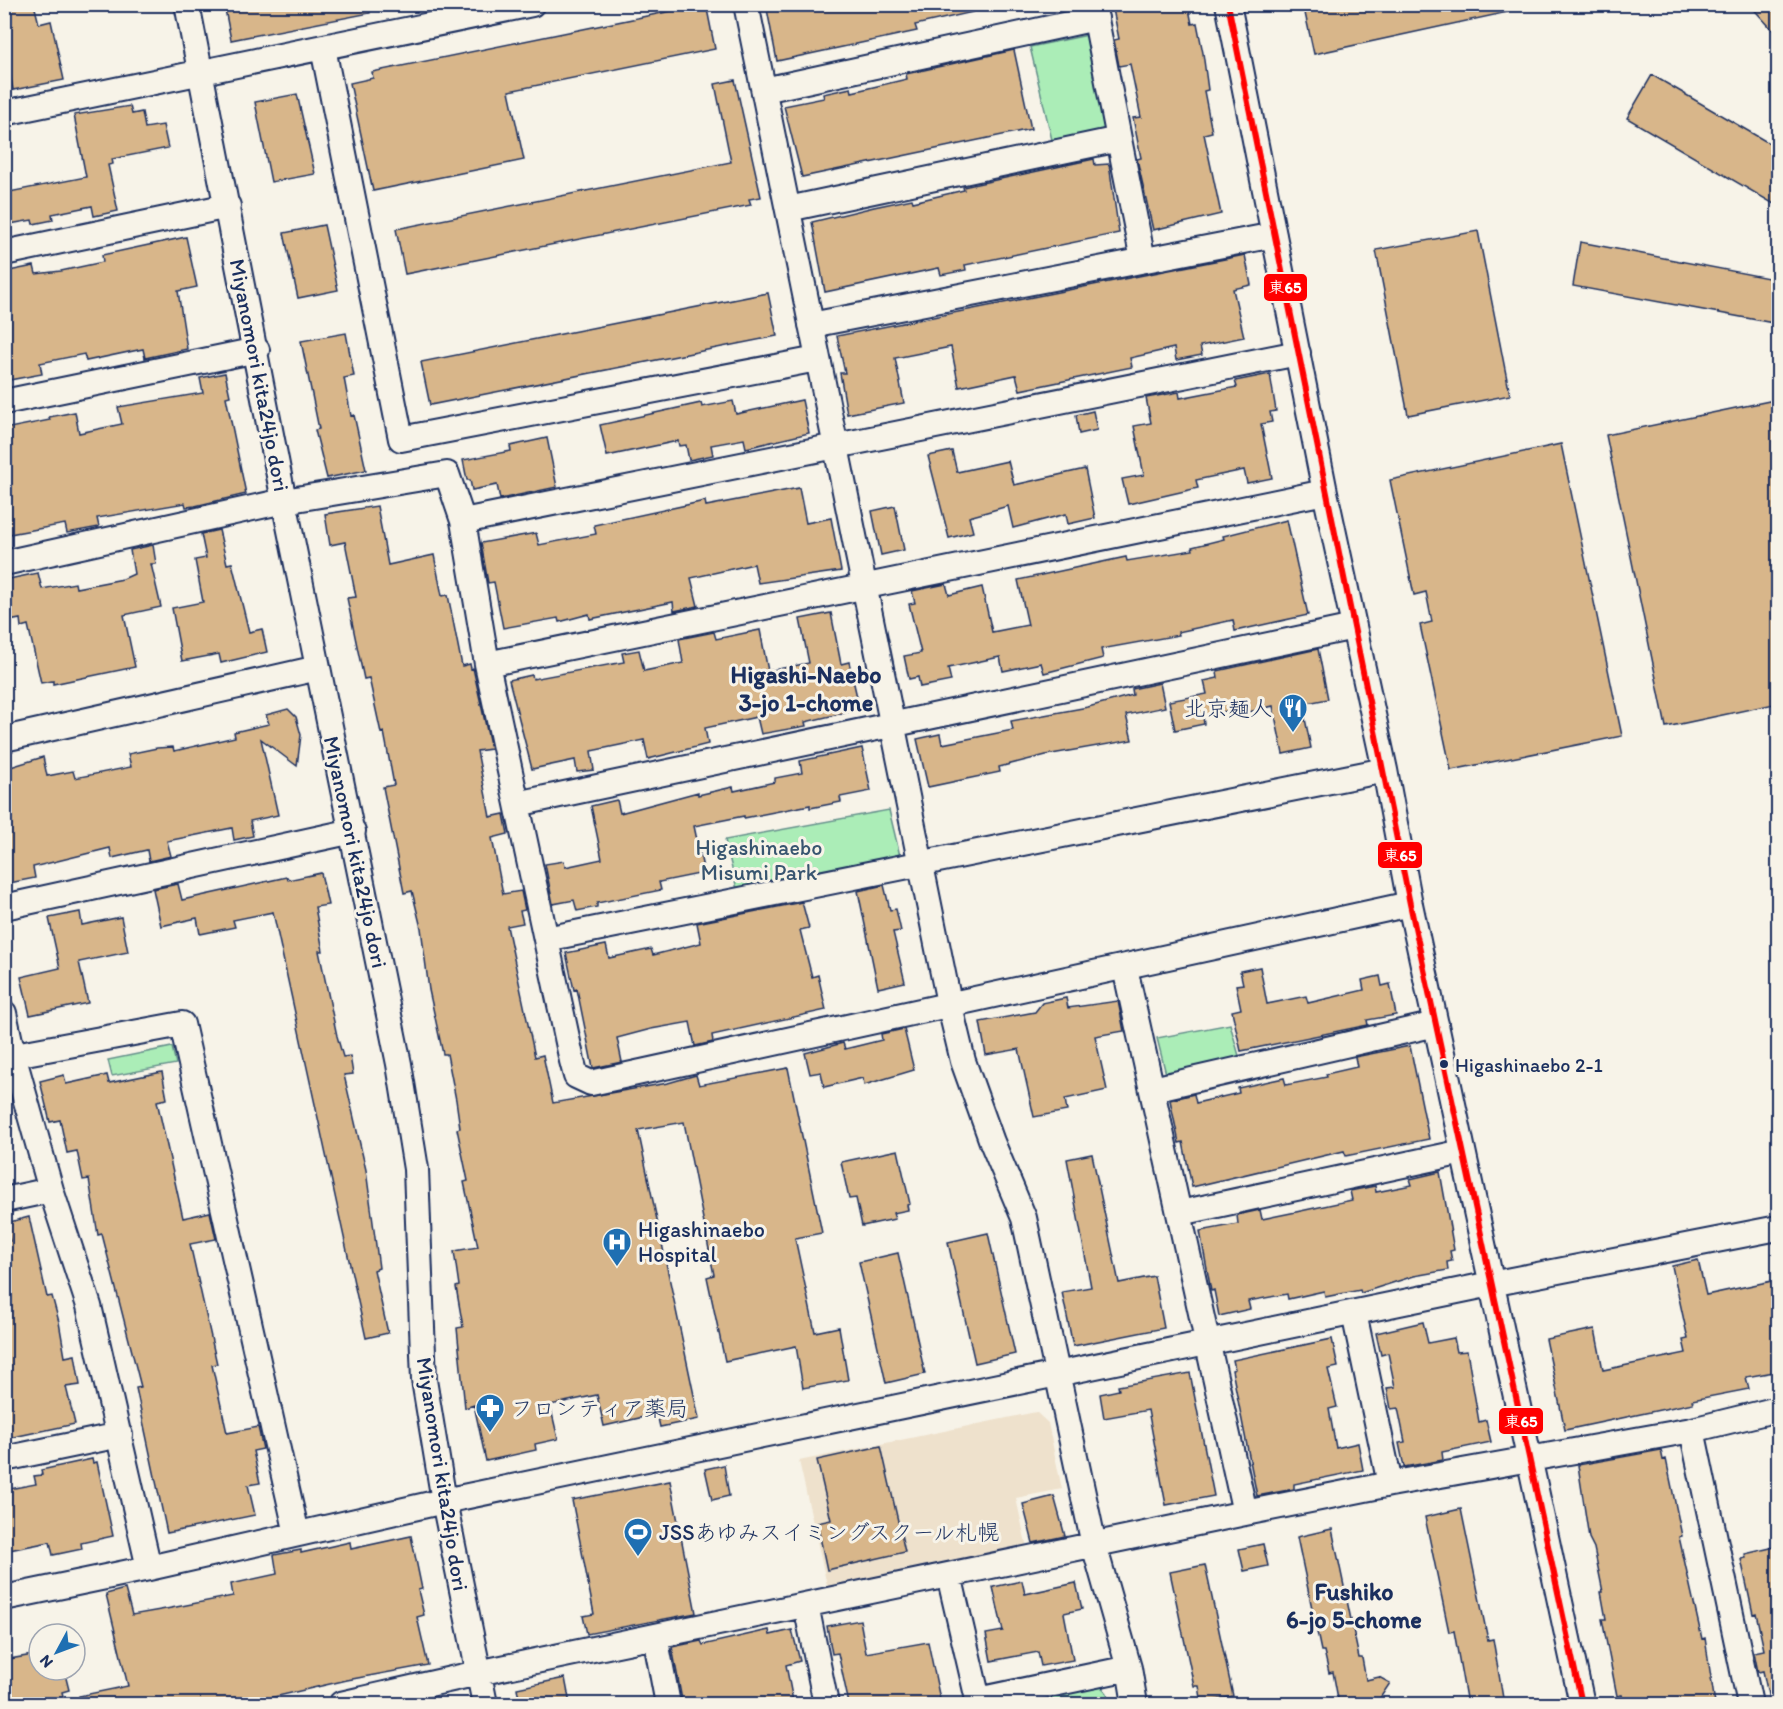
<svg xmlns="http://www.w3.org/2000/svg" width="1783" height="1709" font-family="Itim,'Klee One',sans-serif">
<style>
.built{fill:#eee1cc}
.green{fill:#abedb7;stroke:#638e8a;stroke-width:1.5}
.building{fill:#d8b68a;stroke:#1b2f5e;stroke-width:1.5}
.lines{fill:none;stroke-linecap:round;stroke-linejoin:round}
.minor-casing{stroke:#1b2f5e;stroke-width:28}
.minor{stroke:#f7f3e8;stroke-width:24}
.bus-1-casing{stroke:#f7f3e8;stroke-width:10}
.bus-1{stroke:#f00;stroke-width:6}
.bus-dot{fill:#1b2f5e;stroke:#f7f3e8;stroke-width:2}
.labels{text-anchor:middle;stroke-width:6;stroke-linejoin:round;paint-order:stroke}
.bus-label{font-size:20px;fill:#1b2f5e;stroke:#f7f3e8;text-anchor:start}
.street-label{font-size:22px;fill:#1b2f5e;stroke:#f7f3e8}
.poi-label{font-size:22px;fill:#1b2f5e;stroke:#f7f3e8;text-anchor:start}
.park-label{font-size:22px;fill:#385570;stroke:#f7f3e8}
.neighbourhood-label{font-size:24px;font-weight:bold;fill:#1b2f5e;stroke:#f7f3e8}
.line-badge{stroke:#f7f3e8;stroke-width:2}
.badge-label{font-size:16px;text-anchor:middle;font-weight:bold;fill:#fff}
</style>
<rect width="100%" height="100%" fill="#f7f3e8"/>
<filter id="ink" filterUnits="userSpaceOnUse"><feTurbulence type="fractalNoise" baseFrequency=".0167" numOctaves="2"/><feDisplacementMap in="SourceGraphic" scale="12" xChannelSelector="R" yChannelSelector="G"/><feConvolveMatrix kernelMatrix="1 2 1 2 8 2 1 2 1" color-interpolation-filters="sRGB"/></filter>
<g filter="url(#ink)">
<path class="built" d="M1036 1412 1048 1423 1062 1489 1016 1498 1027 1548 829 1594 799 1461Z"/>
<path class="green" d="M1088 35 1108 130 1052 140 1030 47Z
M889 810 900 856 737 889 725 840Z
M1230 1024 1241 1063 1167 1078 1157 1038Z
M172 1047 176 1064 112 1076 108 1060Z
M1098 1683 1107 1693 1109 1704H1002Z"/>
<path class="building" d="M4 4H34L39 24 51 21 64 80 13 90 9 68 4 69Z
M224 4H369L370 13 231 40Z
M706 4 715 49 509 91 524 160 373 191 350 83 373 78 372 72Z
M766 4H972L973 12 915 25 917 31 777 61Z
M1112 4H1188L1192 24 1197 23 1203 53 1208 90 1204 91 1212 132 1204 134 1221 214 1153 230 1137 159 1141 158 1133 118 1141 117 1130 64 1119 66 1114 40 1119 39Z
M1303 4H1507L1508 12 1314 54Z
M1749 4H1779V37Z
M1014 50 1031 129 802 177 784 106 824 98 823 94 851 88 852 92 907 79 906 74Z
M1652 75 1779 149V207L1627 118Z
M735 80 761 197 749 199 751 205 405 274 396 229 731 162 715 84Z
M297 94 315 174 271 182 255 102Z
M130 106 132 114 142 112 145 128 163 125 168 148 112 159 113 164 108 165 118 211 94 216 92 206 52 214 53 220 33 224 32 220 4 225V193L86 177 74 115Z
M1094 159 1095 165 1109 164 1119 233 965 265 966 270 941 275 939 268 825 292 812 222 874 207 912 199 913 202 964 190 963 187Z
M324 225 338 290 298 298 284 233Z
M1478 231 1510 395 1408 415 1376 250Z
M186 237 197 287 178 291 187 349 145 358 143 349 86 361 84 354 40 363 42 374 4 381V272L34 266 36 274 61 271 103 262 102 255Z
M1580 242 1779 280V324L1573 286Z
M1245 255 1251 285 1233 289 1244 337 1200 346 1202 355 1176 360 1174 348 1130 358 1132 367 1020 390 1016 375 959 387 951 347 895 358 904 403 847 414 840 373H845L837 336Z
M768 293 777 336 430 405 421 362Z
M346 333 354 376 344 378 351 416 354 415 366 470 327 478 315 430 319 429 301 341Z
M225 373 230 396 226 397 246 494 195 506 186 507 185 503 97 518 99 527 67 533 65 524 4 535V429L50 420 49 417 75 412 79 433 122 424 118 407 203 393 200 378Z
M1270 374 1276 411 1270 412 1272 422 1261 424 1272 478 1247 483 1244 470 1196 480 1198 488 1128 504 1122 479 1144 475 1134 426 1151 423 1146 398 1179 392 1180 398 1237 387 1235 381Z
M1779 399V703L1666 727 1606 435Z
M802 400 809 433 746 448 744 439 711 445 713 455 689 460 686 445 679 446 678 441 607 456 600 425 701 403 702 407 733 401 736 414Z
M1093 411 1097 430 1079 434 1076 415Z
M547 438 557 487 500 499 497 485 472 490 470 480H467L463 460 511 451 510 446Z
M1561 444 1622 736 1451 770 1420 625 1432 622 1426 592 1414 595 1390 480Z
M952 451 957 472 1008 461 1014 485 1085 469 1095 518 1068 524 1066 514 1013 528 1008 506 969 517 973 532 949 538 928 456Z
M799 488 806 523 831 518 841 571 758 583 754 564 691 578 698 606 674 611 673 602 590 619 589 614 559 622 558 618 503 628 494 582 488 583 481 543 536 533 539 545 596 534 594 525 705 501 706 506Z
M377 506 388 565 434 555 442 596 448 595 462 666 470 664 471 669 473 668 491 749 477 751 490 817 504 814 508 834 492 838 503 894 521 891 525 910 520 911 523 923 507 926 535 1057 543 1055 553 1103 668 1083 696 1075 699 1085 788 1068 822 1233 795 1238 815 1332 839 1327 848 1380 803 1388 796 1346 725 1361 707 1277 714 1275 684 1122 638 1130 699 1419 660 1427 657 1414 604 1426 597 1395 550 1405 558 1439 535 1444 536 1450 486 1461 474 1405 465 1408 457 1328 463 1327 456 1287 459 1286 454 1251 478 1247 464 1182 468 1181 457 1129 460 1128 456 1100 447 1054H443L429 990 421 928 412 891 404 893 383 787 394 785 384 732 381 733 369 678 364 679 358 651 347 598 356 597 345 542 330 545 325 514Z
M895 506 904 550 881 555 872 511Z
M1287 520 1308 615 1235 631 1233 620 1178 632 1179 635 1101 649 1103 658 1044 673 1041 663 1003 671 1000 657 948 668 951 681 920 687 918 677 909 679 904 656 921 653 909 604 915 603 912 591 946 584 949 595 982 587 992 632 1028 625 1018 580 1126 557 1127 561 1193 550 1192 547 1224 539 1223 536Z
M219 530 227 564 232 563 249 632 262 629 267 652 221 663 219 654 182 661 172 608 203 602 195 560 206 558 201 534Z
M153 545 156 564H151L161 607 124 615 135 667 53 684V681L41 683 28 625 21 627 20 619 4 622V580L38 573 42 589 75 583 76 588 123 579 134 574 130 550Z
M831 613 841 664 849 662 857 697 854 698 856 710 805 722 806 726 761 734 757 717 705 728 708 744 648 759 644 740 591 751 594 770 577 772 575 760 532 769 509 680 532 675 533 679 624 662 622 653 639 650 644 671 683 663 679 639 714 632 716 639 760 630 768 671 809 663 800 619Z
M1318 649 1328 699 1302 704 1311 748 1283 754 1273 706 1241 714 1239 708 1203 717 1204 724 1175 730 1169 701 1207 694 1204 681 1218 678 1217 671Z
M1160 683 1165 707 1126 715 1132 740 1046 755 999 767 1000 772 928 787 917 739 940 734 942 744 1013 730 1011 721 1088 707 1133 695 1132 689Z
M288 709 296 717 301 735 297 766 261 739 278 815 250 821 253 836 234 840 232 828 167 841 171 856 149 861 147 850 112 858 110 848 33 867 35 878 4 884V769L43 757 47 776 73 771 75 778 131 767 128 754 157 748 173 747 174 751 235 737 234 732 269 724 266 715Z
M862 748 871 791 840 797 841 802 810 808V805L744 818V816L694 826 704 873 659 882 661 890 597 903V907L577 911 574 900 553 904 545 864 564 861 565 867 602 859 591 806 617 800 620 813 698 792V795L733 787 734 791 775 782V778L802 773 800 761Z
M321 873 328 905 315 907 323 951H319L337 1036 343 1057 350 1056 353 1074 344 1075 366 1170 379 1268 374 1270 388 1333 366 1338 273 912 233 920 235 927 200 934 197 918 161 926 153 889 178 884 182 900 287 877 288 880Z
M884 885 890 910 896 909 901 931 893 932 905 982 878 988 858 891Z
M802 902 809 928 800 930 812 977 818 975 826 1010 712 1035 713 1042 695 1046 690 1022 651 1029 617 1038 622 1062 593 1068 577 989 574 990 566 953 606 945 609 958 651 949 653 955 701 943 697 923Z
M80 912 82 925 121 917 128 952 79 962 88 1003 30 1015 21 977 60 968 49 918Z
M1260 967 1267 1004 1306 996 1308 1003 1364 990 1362 980 1380 976 1382 986 1390 984 1396 1015 1367 1020 1368 1025 1241 1051 1232 1011 1241 1009 1236 985 1243 984 1240 971Z
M1066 998 1068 1008 1118 1001 1124 1031 1095 1036 1107 1090 1065 1099 1067 1111 1034 1117 1019 1049 986 1055 980 1022 1035 1012 1042 1003Z
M904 1029 914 1070 864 1085 863 1078 824 1087 821 1072 810 1074 805 1053 843 1043 845 1049 882 1040 881 1034Z
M1410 1046 1429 1139 1346 1156 1344 1151 1192 1187 1183 1142 1179 1143 1170 1100 1194 1094 1196 1103 1239 1093 1238 1088 1284 1078 1286 1085 1327 1077 1326 1074 1357 1067 1355 1057Z
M162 1072 167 1099 157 1101 183 1218 210 1212 216 1239 190 1244 217 1364 212 1365 227 1433 258 1427 263 1449 253 1451 260 1483 248 1485 255 1515 167 1533 136 1388 141 1387 102 1234 98 1235 89 1179 83 1180 77 1151 67 1153 60 1120 50 1122 40 1081 64 1075 66 1084 107 1075 109 1083Z
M898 1150 910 1204 907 1205 908 1210 893 1213 895 1219 862 1226 856 1198 849 1199 841 1162Z
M1092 1154 1119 1283 1154 1276 1164 1328 1073 1346 1062 1292 1091 1287 1067 1159Z
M1440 1172 1454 1250 1450 1251 1452 1261 1447 1262 1448 1270 1414 1276 1361 1293 1360 1290 1325 1297 1324 1291 1288 1299 1287 1294 1248 1301 1250 1309 1219 1316 1214 1290 1211 1291 1200 1231 1238 1224 1237 1215 1260 1210 1262 1219 1296 1212 1352 1200 1350 1191 1375 1186 1376 1192 1412 1185 1410 1179Z
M29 1217 47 1297 52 1296 59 1322 65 1357 75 1355 80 1385 66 1387 75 1424 4 1439V1241H10L6 1223Z
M988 1233 1015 1354 975 1363 948 1242Z
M898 1253 925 1374 886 1383 859 1262Z
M1698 1260 1706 1295 1772 1281V1284L1779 1283V1371L1746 1377 1749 1389 1692 1400 1693 1403 1565 1430 1546 1339 1595 1329 1603 1370 1686 1353 1683 1340 1688 1339 1672 1266Z
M1423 1322 1428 1343 1454 1338 1457 1352 1467 1351 1479 1422 1486 1420 1491 1442 1442 1452 1443 1460 1404 1467 1399 1443 1405 1442 1398 1408 1391 1409 1387 1388 1395 1387 1388 1353 1381 1355 1376 1333Z
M1332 1339 1338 1367 1328 1369 1337 1407 1329 1409 1336 1448 1358 1443 1363 1470 1294 1484V1489L1257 1496 1232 1370 1235 1369 1233 1360Z
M1190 1373 1214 1496 1166 1505 1148 1410 1104 1418 1100 1394 1119 1390 1118 1386Z
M881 1446 905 1552 827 1570 817 1523 831 1520 817 1460Z
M1661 1450 1663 1460 1666 1459 1682 1536 1679 1537 1702 1639 1705 1638 1715 1704H1624L1622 1695 1617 1696 1602 1619H1606L1601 1592H1603L1594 1548 1589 1538 1578 1465Z
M92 1459 93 1463 97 1462 113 1536 81 1543 82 1549 53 1555 50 1542 4 1551V1490L36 1484 34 1476 42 1475 41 1470Z
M724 1465 729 1496 712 1500 705 1469Z
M670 1481 696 1613 587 1634 583 1616 594 1614 572 1500Z
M1054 1496 1065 1536 1033 1543 1023 1504Z
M1461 1509 1488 1640 1493 1639 1504 1704H1467L1454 1631 1449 1632 1425 1517Z
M1332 1529 1359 1658H1362L1366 1680 1379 1677 1390 1683 1376 1704H1339L1333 1672 1329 1673 1324 1651H1321L1297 1537Z
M411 1536 422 1589 418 1590 424 1615 417 1617 428 1665 347 1680 244 1704H80L79 1696 128 1686 106 1594 125 1589 132 1615 166 1609 233 1596 231 1584 277 1574 274 1555 301 1550V1553L350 1542 351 1549Z
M1263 1544 1268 1566 1244 1571 1239 1549Z
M1779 1546V1704H1770L1763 1671 1758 1672 1754 1652 1764 1650 1756 1613 1753 1614 1741 1559 1746 1558 1745 1554Z
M1205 1565 1233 1696 1202 1704 1199 1686H1194L1170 1572Z
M1022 1581 1025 1594 1076 1583 1082 1609 1064 1613 1073 1660 1041 1666 1038 1652 991 1661 986 1634 1003 1631 993 1587Z
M860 1620 866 1653 928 1642 941 1704H849L838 1653 832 1654 827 1626Z
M769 1630 770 1635 792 1630 800 1661 786 1665 793 1701 773 1704H691L690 1699 682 1700 672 1647 701 1641 703 1645Z
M39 1654V1670H64L69 1690 62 1692 65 1704H4V1660Z
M565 1678 570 1704H520L517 1688Z"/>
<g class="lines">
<g class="minor-casing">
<path id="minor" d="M187 4 284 501 399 1064 416 1169 424 1380 444 1501 485 1704
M746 4 949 1003 963 1061 992 1142 1024 1218 1094 1545 1129 1668 1135 1704
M1228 4 1325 492 1385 770 1410 904 1582 1704
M323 48 401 439 817 359
M764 90 1096 18
M4 113 532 4
M1119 139 1143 260
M788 209 1119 139 1093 4
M4 253 228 206
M811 325 1274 235
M4 402 257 350
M463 521 1298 353
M4 563 284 501 447 474 463 521 487 664 572 1061 576 1076 591 1083 1410 904
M487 664 1325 492
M4 739 318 668
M517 804 1354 627
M4 907 353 831
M546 939 1385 770
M1125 968 1245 1513
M4 1013 13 1055 51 1190 89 1306 149 1568
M4 1057 182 1024 297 1534
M1153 1089 1436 1024
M4 1200 51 1190
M1180 1213 1463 1152
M1354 1313 1390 1484
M1692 1430 1750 1704
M4 1459 120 1435
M949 1575 979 1704
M4 1598 149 1568 444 1501 1491 1284 1778 1228
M806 1605 826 1704
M655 1636 668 1704
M978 1700 1129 1668
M341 1704 478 1673 1245 1513 1390 1484 1692 1430 1778 1409"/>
</g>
<use href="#minor" class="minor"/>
<g class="bus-1-casing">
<path id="bus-1" d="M1228 4 1410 904 1582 1704"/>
</g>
<use href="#bus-1" class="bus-1"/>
</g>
</g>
<defs>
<g id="restaurant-pin" transform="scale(1.5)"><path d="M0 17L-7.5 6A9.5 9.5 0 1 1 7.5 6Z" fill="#1f6fb2" stroke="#f7f3e8"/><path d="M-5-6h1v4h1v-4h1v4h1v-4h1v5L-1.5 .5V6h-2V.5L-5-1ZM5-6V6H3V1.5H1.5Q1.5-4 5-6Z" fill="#fff"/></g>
<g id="hospital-pin" transform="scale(1.5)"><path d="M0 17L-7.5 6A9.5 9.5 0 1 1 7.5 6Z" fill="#1f6fb2" stroke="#f7f3e8"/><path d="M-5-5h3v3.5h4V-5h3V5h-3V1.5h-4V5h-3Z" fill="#fff"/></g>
<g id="pharmacy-pin" transform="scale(1.5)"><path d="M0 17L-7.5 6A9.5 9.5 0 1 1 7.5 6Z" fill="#1f6fb2" stroke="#f7f3e8"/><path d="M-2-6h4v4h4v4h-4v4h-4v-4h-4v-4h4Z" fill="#fff"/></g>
<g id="stadium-pin" transform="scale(1.5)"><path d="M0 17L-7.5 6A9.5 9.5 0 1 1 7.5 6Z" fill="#1f6fb2" stroke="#f7f3e8"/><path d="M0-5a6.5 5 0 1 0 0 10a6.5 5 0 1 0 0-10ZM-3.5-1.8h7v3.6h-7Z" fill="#fff"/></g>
</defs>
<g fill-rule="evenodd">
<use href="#restaurant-pin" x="1293" y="708"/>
<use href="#hospital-pin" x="617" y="1242"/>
<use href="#pharmacy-pin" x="490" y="1408"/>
<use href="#stadium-pin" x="638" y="1532"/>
</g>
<circle class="bus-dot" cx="1444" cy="1064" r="5"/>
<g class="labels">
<g class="bus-label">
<text x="1455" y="1072">Higashinaebo 2-1</text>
</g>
<g class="street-label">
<text transform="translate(260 375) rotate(79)" y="8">Miyanomori kita24jo dori</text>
<text transform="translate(356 852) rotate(78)" y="8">Miyanomori kita24jo dori</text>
<text transform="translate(443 1474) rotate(81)" y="8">Miyanomori kita24jo dori</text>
</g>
<g class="poi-label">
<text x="1272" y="716" text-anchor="end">北京麺人</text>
<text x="638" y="1237">Higashinaebo<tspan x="638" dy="25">Hospital</tspan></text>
<text x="511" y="1416">フロンティア薬局</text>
<text x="659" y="1540">JSSあゆみスイミングスクール札幌</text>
</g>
<g class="park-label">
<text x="759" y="855">Higashinaebo<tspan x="759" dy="25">Misumi Park</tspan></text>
</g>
<g class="neighbourhood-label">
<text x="806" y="683">Higashi-Naebo<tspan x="806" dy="28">3-jo 1-chome</tspan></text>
<text x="1354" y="1600">Fushiko<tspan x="1354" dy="28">6-jo 5-chome</tspan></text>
</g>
</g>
<g class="line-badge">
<rect x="1263" y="273" width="45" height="29" rx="6" fill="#f00"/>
<rect x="1377" y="841" width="46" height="28" rx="6" fill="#f00"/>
<rect x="1498" y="1407" width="46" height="28" rx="6" fill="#f00"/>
</g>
<g class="badge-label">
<text x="1285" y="293">東65</text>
<text x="1400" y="861">東65</text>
<text x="1521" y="1427">東65</text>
</g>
<rect width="1783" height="1709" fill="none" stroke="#f7f3e8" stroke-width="24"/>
<rect x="12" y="12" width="1759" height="1685" fill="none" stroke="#1b2f5e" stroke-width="2" filter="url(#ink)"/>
<g transform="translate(57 1652) rotate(229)"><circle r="28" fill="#f7f3e8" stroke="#9fa5b1" stroke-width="1.5"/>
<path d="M0-4.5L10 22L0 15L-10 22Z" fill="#1f6fb2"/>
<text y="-9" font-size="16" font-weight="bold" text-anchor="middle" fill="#1b2f5e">N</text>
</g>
</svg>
